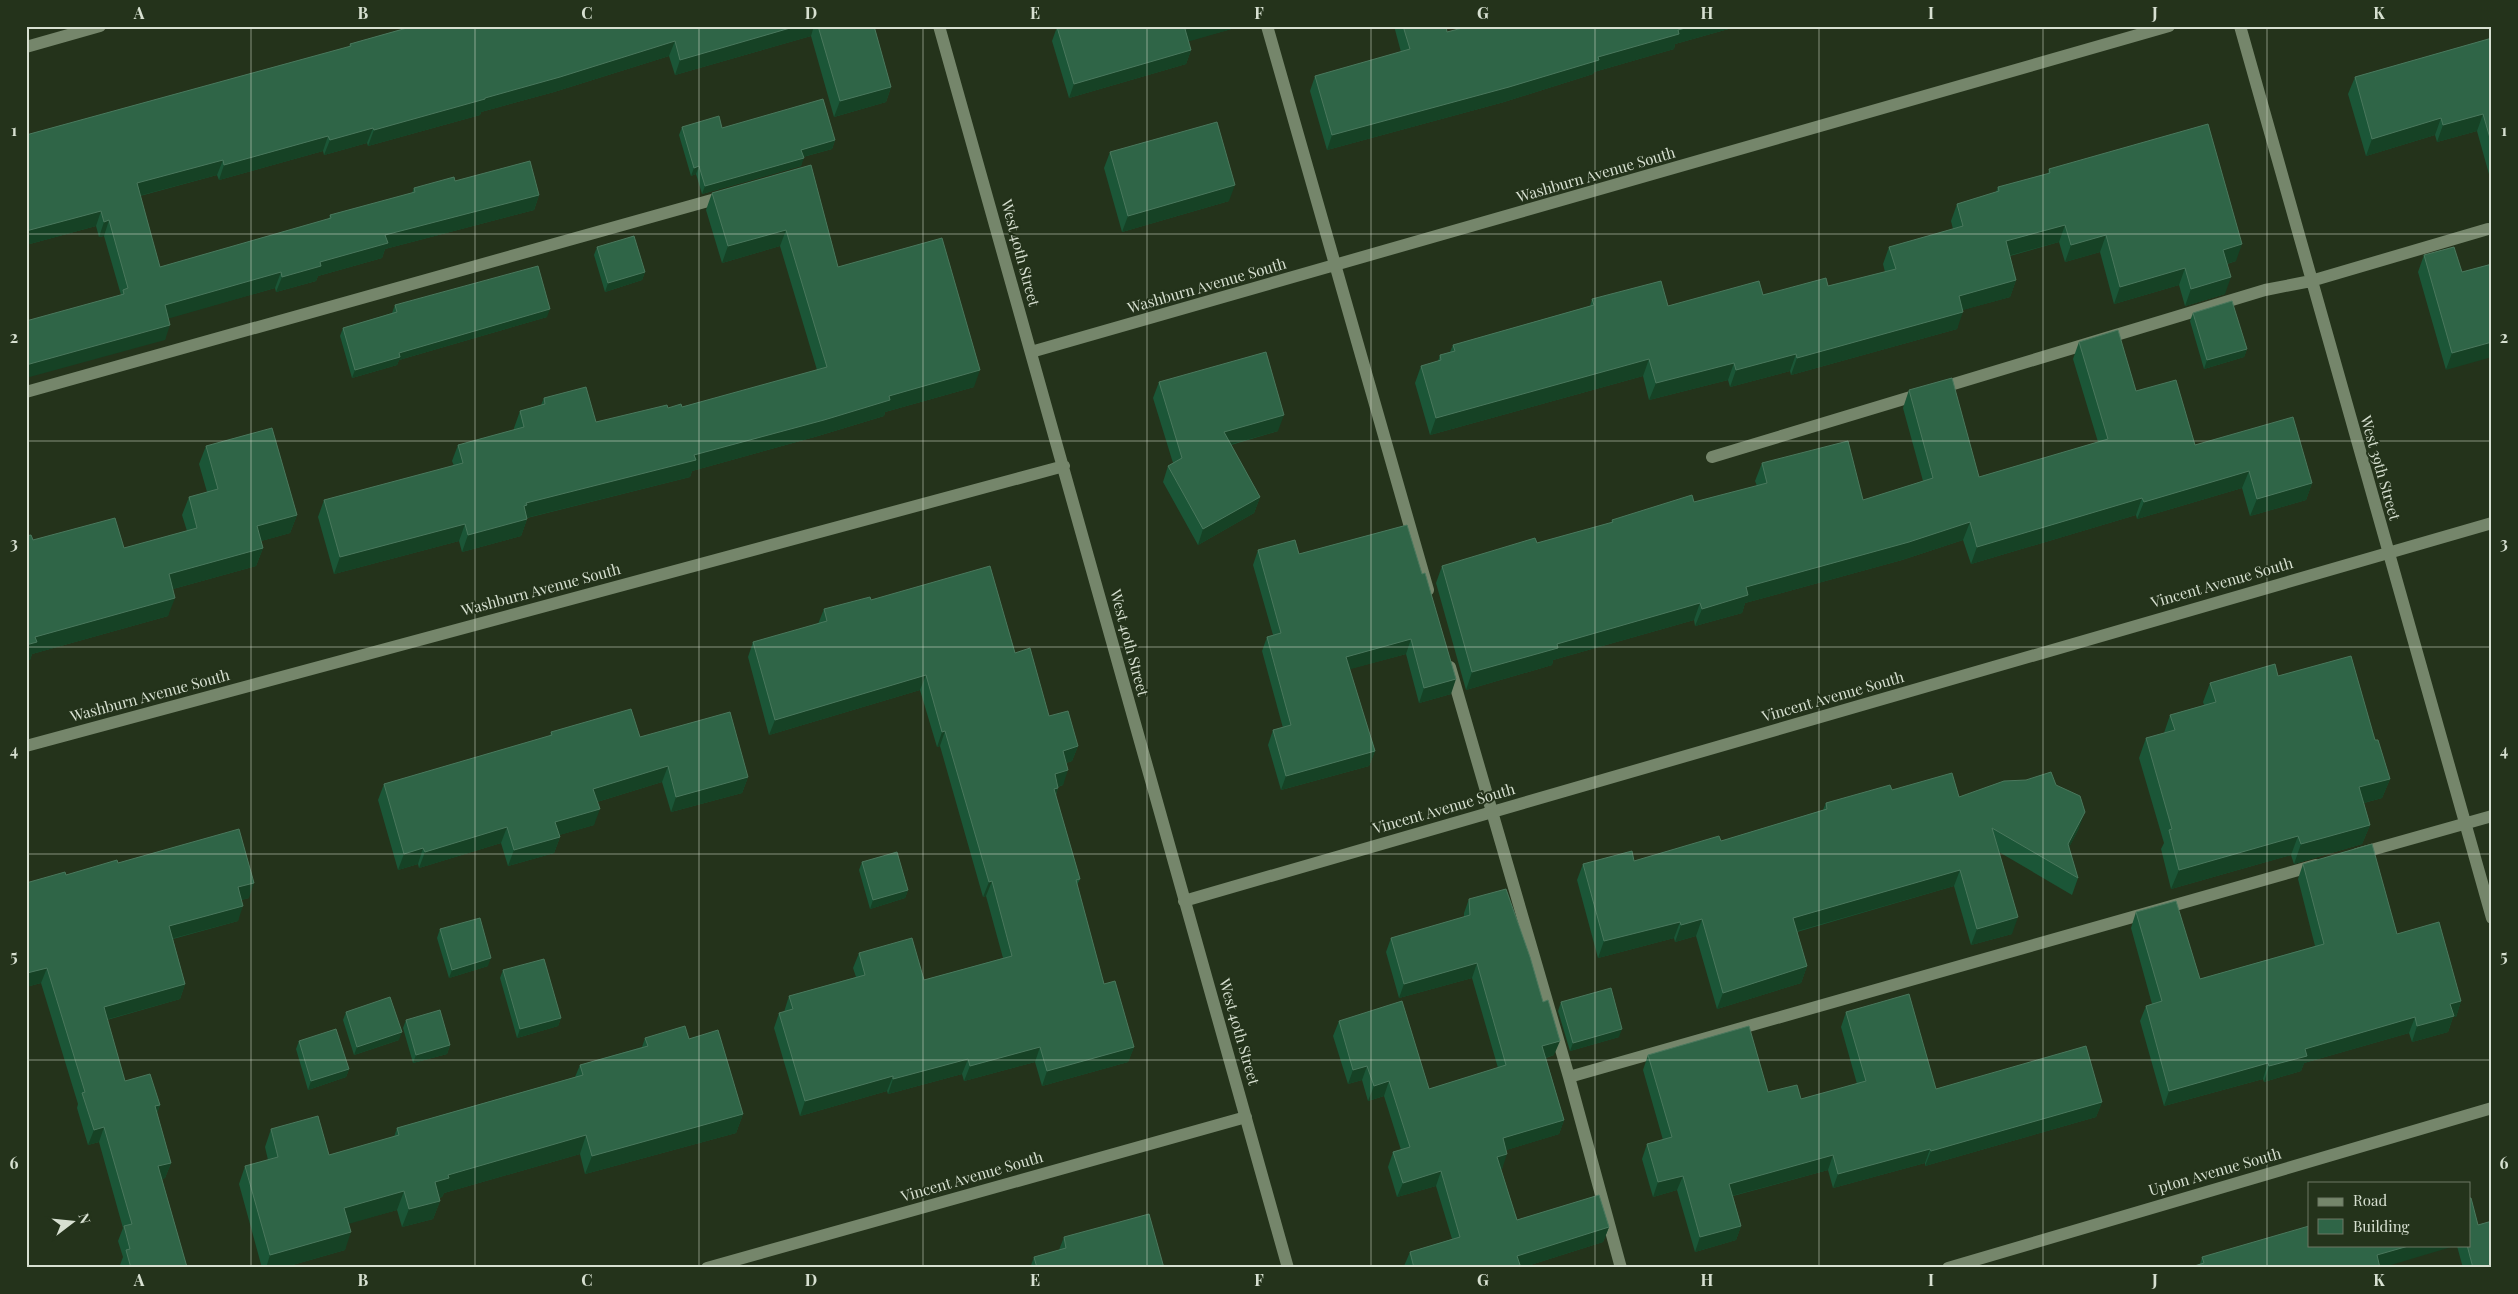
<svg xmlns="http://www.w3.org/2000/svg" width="2518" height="1294" font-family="'Playfair Display',serif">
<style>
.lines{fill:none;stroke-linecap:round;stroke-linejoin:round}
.minor{stroke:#75866b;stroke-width:12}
.wall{fill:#1b5637}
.shaded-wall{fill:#164225}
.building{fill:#2f6547;stroke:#4a785d}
.grid{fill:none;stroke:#d7e0d1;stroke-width:1;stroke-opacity:0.55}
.labels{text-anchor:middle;stroke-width:4;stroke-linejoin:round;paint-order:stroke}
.street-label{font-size:15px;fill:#d7e0d1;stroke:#24331b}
.neatline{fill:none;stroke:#d7e0d1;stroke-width:2}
.grid-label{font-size:16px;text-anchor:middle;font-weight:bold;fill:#d7e0d1}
</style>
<rect width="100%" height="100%" fill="#24331b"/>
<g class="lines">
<path class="minor" d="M939 26 1288 1268
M1267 26 1428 590
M2240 26 2492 918
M26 47 100 26
M1031 352 2169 26
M26 392 726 196
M1712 457 2265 290 2311 281 2488 229
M1450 667 1569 1077 1621 1268
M26 746 1064 466
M2357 854 2492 816
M1184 901 2492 523
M1569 1077 2316 865
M707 1268 1246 1117
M1948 1268 2492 1108"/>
</g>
<path class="wall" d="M414 26H874L891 87 886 102 834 117 811 36 675 75 669 56 554 92 481 112 480 115 368 146 367 143 324 155 323 151 219 180 217 175 140 196 160 267 329 219 330 215 412 193 414 188 455 181 539 195 534 210 385 249 382 258 318 276 316 281 276 292 275 288 168 318 165 340 121 295 104 236 99 237 96 226 26 245V135L349 47 350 44Z
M1059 26H1242L1188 41 1191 50 1186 64 1069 98 1052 41 1057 27Z
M1394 26H1446L1447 32 1470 26H1739L1675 44 1674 49 1594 72 1593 74 1504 102 1327 150 1310 91 1315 76 1401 52Z
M2492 38V185L2477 131 2437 142 2435 135 2366 156 2348 94 2355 77Z
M682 127 722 128 835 140 832 149 803 157 801 166 702 194 696 174 691 176 679 135Z
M1110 152 1229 201 1122 232 1104 168Z
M811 165 838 267 974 387 885 412 884 416 818 436 692 471 690 477 527 518V519L521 536 462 552 459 541 334 574 318 517 324 500 454 466 452 461 458 445 514 430V428L520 411 541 405 544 398 596 422 668 408 682 407 817 370 780 246 722 263 706 210 712 193Z
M2049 169 2236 261 2227 264 2225 294 2185 306 2179 285 2114 304 2100 252 2065 262 2059 242 2010 256 2016 280 2010 297 1962 310 1957 329 1791 375 1790 371 1730 387 1728 380 1649 400 1643 376 1430 435 1415 383 1421 366 1438 361 1440 355 1450 352 1453 345 1590 306 1592 299 1668 306 1828 286 1885 272 1883 264 1889 247 1953 229 1951 221 1957 204 1996 192 1998 187 2048 174Z
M597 247 645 272 642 280 605 292 594 255Z
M2424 255 2462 272 2492 264 2446 370 2418 272Z
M395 305 547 317 399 360 397 365 352 378 340 336 343 328 392 313Z
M2193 313 2247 349 2244 357 2204 369 2190 321Z
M2079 342 2136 391 2195 445 2312 483 2306 500 2250 516 2242 488 2137 519 2136 515 1971 564 1963 540 1902 560 1745 603 1742 613 1695 626 1694 620 1553 660 1552 665 1466 690 1436 583 1442 566 1537 543 1611 523 1612 520 1694 502 1757 486 1755 481 1762 463 1863 500 1923 481 1903 408 1909 390 1979 477 2098 442 2073 359Z
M1159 382 1278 431 1231 445 1260 497 1254 513 1198 545 1163 482 1168 466 1173 463 1153 398Z
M206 446 297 515 290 533 261 541 263 548 256 566 173 589 168 616 32 654 30 660 33 540 124 548 187 531 182 515 189 497 207 492 199 464Z
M1407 525 1451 694 1419 703 1406 654 1349 669 1375 751 1369 766 1281 790 1268 745 1273 730 1283 728 1262 651 1267 637 1273 635 1253 565 1258 550 1299 554Z
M871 600 1015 653 1049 716 1078 746 1072 761 1066 763 1063 785 1058 787 1056 796 1080 879 1077 885 1104 984 1134 1047 1128 1062 1042 1086 1035 1062 964 1081 962 1074 888 1094 887 1091 800 1116 774 1028 779 1013 784 1012 789 996 856 977 853 968 859 953 924 980 1003 958 986 896 983 897 940 746 937 747 920 690 769 735 748 657 753 642 818 624 824 609Z
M2278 676 2375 740 2390 779 2382 798 2364 803 2370 825 2362 844 2294 864 2291 855 2171 889 2161 849 2164 843 2139 758 2146 738 2164 733 2170 715 2204 705 2203 702 2210 683Z
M551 732 640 737 748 777 742 793 671 812 662 782 597 802 594 825 559 835 560 837 554 853 508 866 501 843 419 868 418 864 398 870 378 800 384 784 550 736Z
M2056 785 2079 828 2069 847 2078 878 2072 895 1999 852 2012 934 1971 945 1954 886 1797 932 1807 966 1801 983 1717 1009 1696 936 1675 942 1674 938 1598 958 1577 880 1583 864 1634 861 1721 841 1823 810 1826 803 1892 790 1959 797Z
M862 862 908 890 905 898 870 909 859 870Z
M118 863 249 898 241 900 238 921 173 939 185 984 180 999 107 1020 125 1081 160 1105 157 1113 171 1163 165 1178 162 1179 187 1268H121L120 1265 123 1257 118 1241 123 1228 99 1142 88 1145 77 1108 78 1104 41 983 26 987V883L66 875Z
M2303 864 2397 934 2461 1001 2456 1017H2453L2448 1032 2412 1042 2409 1033 2304 1063 2301 1071 2264 1082 2263 1079 2164 1106 2140 1021 2146 1006 2152 1004 2131 928 2136 912 2200 979 2315 946 2298 879Z
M1469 899 1554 1055 1546 1058 1564 1120 1559 1134 1506 1150 1502 1169H1501L1517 1220 1609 1227 1603 1242 1521 1268H1405L1404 1266 1410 1252 1452 1239 1436 1186 1397 1197 1388 1167 1393 1152 1401 1150 1384 1096 1368 1101 1362 1080 1348 1084 1333 1036 1339 1021 1429 1089 1498 1068 1472 978 1399 998 1386 952 1391 938 1464 917V913Z
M440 929 488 966 449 978 437 938Z
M503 970 561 1018 558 1026 517 1038 500 978Z
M1561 1002 1619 1037 1570 1051 1558 1011Z
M346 1012 399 1040 354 1055 343 1020Z
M1846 1012 1936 1089 2102 1102 2096 1117 1925 1166V1163L1833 1188 1828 1170 1733 1196 1741 1226 1736 1240 1695 1252 1677 1190 1653 1197 1642 1159 1647 1144 1663 1140 1643 1070 1648 1055 1768 1092 1801 1099 1857 1084 1841 1027Z
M406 1020 450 1045 447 1054 413 1063 403 1028Z
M645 1038 689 1039 743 1114 736 1133 585 1174 580 1154 444 1193 442 1197 439 1198 440 1201 433 1219 402 1227 397 1210 349 1223 345 1250 282 1268H262L239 1184 245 1166 268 1160 265 1147 271 1129 329 1155 394 1137 397 1128 575 1077 580 1065 642 1047Z
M299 1041 349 1069 346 1077 308 1090 296 1049Z
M2478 1225 2492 1268H2463L2457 1246 2200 1264 2202 1257 2309 1245H2469Z
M1064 1237 1164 1268H1030L1034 1257 1059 1250Z"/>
<path class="shaded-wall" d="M797 26H814L811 36 675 75 680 60Z
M1196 26H1242L1180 44 1185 29Z
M1692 26H1739L1675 44 1674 49 1594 72 1593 74 1504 102 1327 150 1332 135 1598 57Z
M675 41 669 56 554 92 481 112 480 115 368 146 374 130Z
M1191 50 1186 64 1069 98 1074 84Z
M891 87 886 102 834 117 840 101Z
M2483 114 2477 131 2437 142 2443 125Z
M2441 118 2435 135 2366 156 2372 139Z
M373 128 367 143 324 155 330 140Z
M328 136 323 151 219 180 224 165Z
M835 140 832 149 799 158 801 150Z
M804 158 801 166 702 194 705 186Z
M223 160 217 175 131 198 137 183Z
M699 166 696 174 691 176 694 168Z
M1235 185 1229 201 1122 232 1128 216Z
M539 195 534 210 385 249 382 258 318 276 316 281 276 292 282 277 385 235Z
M101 211 96 226 26 245V231Z
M109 220 104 236 99 237 104 222Z
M2065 225 2059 242 2000 258 2006 241Z
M786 230 780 246 722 263 728 246Z
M2106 235 2100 252 2065 262 2071 245Z
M2242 244 2236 261 2216 267 2223 250Z
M2185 268 2179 285 2114 304 2120 287Z
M281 272 275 288 160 321 165 305Z
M645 272 642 280 605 292 608 283Z
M2231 277 2225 294 2185 306 2191 289Z
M2016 280 2010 297 1952 313 1959 296Z
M550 309 547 317 399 360 397 365 352 378 355 370 399 353Z
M1963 312 1957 329 1791 375 1797 358Z
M170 325 165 340 26 378V365Z
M2492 342V357L2446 370 2452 353Z
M2247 349 2244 357 2204 369 2207 360Z
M1796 354 1790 371 1730 387 1736 370Z
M1649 359 1643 376 1430 435 1436 418Z
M1734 363 1728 380 1649 400 1656 383Z
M980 370 974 387 885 412 884 416 818 436 692 471 690 477 522 519H527L521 536 462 552 468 535 526 503 694 455 889 396Z
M1284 415 1278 431 1218 448 1224 432Z
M2249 471 2242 488 2137 519 2144 502Z
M2312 483 2306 500 2250 516 2257 499Z
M1260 497 1254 513 1198 545 1203 529Z
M2142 498 2136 515 1971 564 1977 547Z
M297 515 290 533 250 544 257 526Z
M1970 522 1963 540 1902 560 1745 603 1742 613 1695 626 1702 609 1746 587Z
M465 524 459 541 334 574 340 557Z
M263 548 256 566 162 592 169 574Z
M175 598 168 616 32 654 30 660 26 661V645L35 637Z
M1700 603 1694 620 1553 660 1552 665 1466 690 1472 672 1557 644Z
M1411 639 1406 654 1340 672 1346 657Z
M926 675 920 690 769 735 775 720Z
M1456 679 1451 694 1419 703 1424 688Z
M945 731 940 746 937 747 942 732Z
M1078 746 1072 761 1057 766 1063 751Z
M1375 751 1369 766 1281 790 1286 776Z
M668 766 662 782 587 805 593 789Z
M1068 770 1063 785 1049 789 1055 774Z
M748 777 742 793 671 812 676 797Z
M2390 779 2382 798 2352 806 2359 787Z
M1058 788 1053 803 1054 789Z
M600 809 594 825 549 838 555 822Z
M2085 812 2079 828 2062 861 2068 844Z
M2370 825 2362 844 2294 864 2301 844Z
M507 827 501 843 419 868 425 852Z
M2298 836 2291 855 2171 889 2179 870Z
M560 837 554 853 508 866 514 850Z
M423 848 418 864 398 870 404 854Z
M1960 870 1954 886 1787 934 1793 918Z
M992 881 986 896 983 897 989 882Z
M254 883 249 898 233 902 238 887Z
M908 890 905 898 870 909 873 900Z
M243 906 238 921 163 941 169 926Z
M2018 917 2012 934 1971 945 1977 929Z
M1702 919 1696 936 1675 942 1681 925Z
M1680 922 1674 938 1598 958 1604 941Z
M491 958 488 966 449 978 452 970Z
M1477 963 1472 978 1399 998 1404 984Z
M1807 966 1801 983 1717 1009 1723 993Z
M47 968 41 983 26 987V975L27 973Z
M185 984 180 999 98 1022 104 1007Z
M2461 1001 2456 1017H2453L2448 1032 2412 1042 2417 1026 2450 1004Z
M2415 1017 2409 1033 2304 1063 2301 1071 2264 1082 2269 1066 2305 1049Z
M561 1018 558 1026 517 1038 520 1029Z
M1622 1029 1619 1037 1570 1051 1573 1043Z
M402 1032 399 1040 354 1055 357 1047Z
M1560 1041 1554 1055 1537 1060 1542 1046Z
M450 1045 447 1054 413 1063 416 1055Z
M1040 1047 1035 1062 964 1081 970 1066Z
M1134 1047 1128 1062 1042 1086 1047 1071Z
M968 1059 962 1074 888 1094 893 1079Z
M2268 1063 2263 1079 2164 1106 2169 1091Z
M1367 1066 1362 1080 1348 1084 1353 1070Z
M349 1069 346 1077 308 1090 311 1081Z
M893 1076 887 1091 800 1116 805 1101Z
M1389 1081 1384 1096 1368 1101 1374 1086Z
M2102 1102 2096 1117 1925 1166 1931 1151Z
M160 1105 154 1120 155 1106Z
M743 1114 736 1133 585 1174 592 1156Z
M1564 1120 1559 1134 1497 1153 1503 1138Z
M104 1127 99 1142 88 1145 94 1130Z
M586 1135 580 1154 444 1193 442 1197 428 1201 435 1182 448 1175Z
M1930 1149 1925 1163 1833 1188 1838 1174Z
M1507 1154 1502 1169 1492 1172 1497 1157Z
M1833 1155 1828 1170 1724 1198 1729 1184Z
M171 1163 165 1178 153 1182 158 1166Z
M1441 1171 1436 1186 1397 1197 1403 1183Z
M1683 1176 1677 1190 1653 1197 1658 1182Z
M404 1191 397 1210 338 1227 344 1208Z
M440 1201 433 1219 402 1227 409 1209Z
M1741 1226 1736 1240 1695 1252 1700 1237Z
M1609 1227 1603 1242 1521 1268H1510L1517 1256Z
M351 1232 345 1250 282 1268H266L270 1255Z
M2412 1245H2458L2381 1268H2372L2377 1255Z"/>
<path class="building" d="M414 26H797L680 60 675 41 560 77 485 98V99L374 130 373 128 330 140 328 136 224 165 223 160 137 183 160 267 331 218 330 215 415 192 414 188 454 177 455 181 530 161 539 195 385 235 388 243 320 262 321 266 282 277 281 272 165 305 170 325 26 365V321L124 294 123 290 128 288 109 220 104 222 101 211 26 231V135L351 46 350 44Z
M818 26H874L891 87 840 101Z
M1059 26H1196L1185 29 1191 50 1074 84 1057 27Z
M1403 26H1446L1447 32 1470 26H1692L1678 30 1679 34 1598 57 1599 60 1509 87 1332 135 1315 76 1410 49Z
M2492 38V145L2483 114 2443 125 2441 118 2372 139 2355 77Z
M823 99 835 140 801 150 804 158 705 186 699 166 694 168 682 127 719 116 722 128Z
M1217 122 1235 185 1128 216 1110 152Z
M2208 124 2242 244 2223 250 2231 277 2191 289 2185 268 2120 287 2106 235 2071 245 2065 225 2006 241 2016 280 1959 296 1963 312 1797 358 1796 354 1736 370 1734 363 1656 383 1649 359 1436 418 1421 366 1441 360 1440 355 1455 351 1453 345 1594 305 1592 299 1661 281 1668 306 1759 281 1763 295 1826 278 1828 286 1896 269 1889 247 1963 226 1957 204 1999 191 1998 187 2050 173 2049 169Z
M811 165 838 267 942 238 980 370 889 396 890 400 824 420 694 455 696 460 526 503 527 505 524 506 527 519 468 535 465 524 340 557 324 500 463 463 458 445 524 427 520 411 545 404 544 398 586 387 596 422 667 405 668 408 681 404 682 407 827 367 786 230 728 246 712 193Z
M634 236 645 272 608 283 597 247Z
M2454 247 2462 272 2492 264V342L2452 353 2424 255Z
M538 266 550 309 399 353 400 357 355 370 343 328 397 312 395 305Z
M2232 301 2247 349 2207 360 2193 313Z
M2118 330 2136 391 2176 380 2195 445 2293 417 2312 483 2257 499 2249 471 2144 502 2142 498 1977 547 1970 522 1909 542 1746 587 1748 595 1702 609 1700 603 1557 644 1558 648 1472 672 1442 566 1535 538 1537 543 1613 522 1612 520 1692 495 1694 502 1767 483 1762 463 1848 441 1863 500 1933 478 1909 390 1952 378 1979 477 2108 439 2079 342Z
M1266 352 1284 415 1224 432 1260 497 1203 529 1168 466 1182 458 1159 382Z
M272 428 297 515 257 526 263 548 169 574 175 598 35 637 37 642 26 645V536L31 535 33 540 115 518 124 548 197 528 189 497 218 489 206 446Z
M1407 525 1422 574 1425 573 1456 679 1424 688 1411 639 1346 657 1375 751 1286 776 1273 730 1291 725 1267 637 1281 633 1258 550 1295 540 1299 554Z
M990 566 1015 653 1030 648 1049 716 1068 711 1078 746 1063 751 1068 770 1055 774 1058 788 1054 789 1080 879 1076 880 1104 984 1115 981 1134 1047 1047 1071 1040 1047 970 1066 968 1059 893 1079V1076L805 1101 779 1013 793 1009 789 996 865 975 859 953 912 938 924 980 1012 956 992 881 989 882 945 731 942 732 926 675 775 720 753 642 827 621 824 609 870 597 871 600Z
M2351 656 2375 740H2378L2390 779 2359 787 2370 825 2301 844 2298 836 2179 870 2169 830 2172 829 2146 738 2175 730 2170 715 2216 702 2210 683 2275 664 2278 676Z
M631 709 640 737 730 712 748 777 676 797 668 766 593 789 600 809 555 822 560 837 514 850 507 827 425 852 423 848 404 854 384 784 552 735 551 732Z
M2051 772 2056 785 2080 796 2085 812 2068 844 2078 878 1992 828 2018 917 1977 929 1960 870 1793 918 1807 966 1723 993 1702 919 1681 925 1680 922 1604 941 1583 864 1632 851 1634 861 1719 836 1721 841 1827 809 1826 803 1890 785 1892 790 1952 773 1959 797 2004 781 2026 780Z
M239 829 254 883 238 887 243 906 169 926 185 984 104 1007 125 1081 150 1074 160 1105 155 1106 171 1163 158 1166 187 1267 131 1268 126 1250 130 1249 124 1226 132 1224 104 1127 94 1130 82 1093 85 1092 47 968 27 973 26 970V883L65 872 66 875 117 860 118 863Z
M2372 844 2397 934 2439 922 2461 1001 2450 1004 2454 1016 2417 1026 2415 1017 2305 1049 2307 1056 2269 1066 2268 1063 2169 1091 2146 1006 2162 1001 2136 912 2176 901 2200 979 2324 944 2303 864Z
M897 852 908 890 873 900 862 862Z
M1506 889 1530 957 1543 1002 1548 1000 1560 1041 1542 1046 1564 1120 1503 1138 1507 1154 1497 1157 1517 1220 1599 1195 1609 1227 1517 1256 1520 1265 1510 1268H1414L1410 1252 1460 1237 1441 1171 1403 1183 1393 1152 1410 1147 1389 1081 1374 1086 1367 1066 1353 1070 1339 1021 1402 1001 1429 1089 1506 1065 1477 963 1404 984 1391 938 1470 915 1469 899Z
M480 918 491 958 452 970 440 929Z
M544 959 561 1018 520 1029 503 970Z
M1611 988 1622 1029 1573 1043 1561 1002Z
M1909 994 1936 1089 2086 1046 2102 1102 1931 1151 1930 1149 1838 1174 1833 1155 1729 1184 1741 1226 1700 1237 1683 1176 1658 1182 1647 1144 1672 1137 1648 1055 1749 1026 1768 1092 1797 1085 1801 1099 1866 1081 1846 1012Z
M390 997 402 1032 357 1047 346 1012Z
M440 1010 450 1045 416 1055 406 1020Z
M685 1026 689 1039 718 1030 743 1114 592 1156 586 1135 448 1175 449 1178 435 1182 440 1201 409 1209 404 1191 344 1208 351 1232 270 1255 245 1166 278 1157 271 1129 318 1116 329 1155 399 1135 397 1128 583 1075 580 1065 648 1046 645 1038Z
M336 1029 349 1069 311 1081 299 1041Z
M2469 1198H2471L2478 1225 2492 1221V1268H2473L2467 1245H2469Z
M1149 1214 1164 1268H1037L1034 1257 1066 1248 1064 1237Z
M2309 1226V1245H2412L2377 1255 2380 1268H2188L2204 1263 2202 1257Z"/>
<path class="grid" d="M251 26V1268M475 26V1268M699 26V1268M923 26V1268M1147 26V1268M1371 26V1268M1595 26V1268M1819 26V1268M2043 26V1268M2267 26V1268M26 234H2492M26 441H2492M26 647H2492M26 854H2492M26 1060H2492"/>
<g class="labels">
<g class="street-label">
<text transform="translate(1596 175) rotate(-16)" y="5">Washburn Avenue South</text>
<text transform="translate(1020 253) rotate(75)" y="5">West 40th Street</text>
<text transform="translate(1207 286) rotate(-16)" y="5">Washburn Avenue South</text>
<text transform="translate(2380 468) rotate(74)" y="5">West 39th Street</text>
<text transform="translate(2222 583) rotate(-16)" y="5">Vincent Avenue South</text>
<text transform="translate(541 590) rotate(-15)" y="5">Washburn Avenue South</text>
<text transform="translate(1129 643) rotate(75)" y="5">West 40th Street</text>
<text transform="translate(150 696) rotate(-15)" y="5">Washburn Avenue South</text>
<text transform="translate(1833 697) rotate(-16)" y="5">Vincent Avenue South</text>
<text transform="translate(1444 809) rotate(-16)" y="5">Vincent Avenue South</text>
<text transform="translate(1239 1032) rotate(74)" y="5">West 40th Street</text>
<text transform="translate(2215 1172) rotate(-16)" y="5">Upton Avenue South</text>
<text transform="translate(972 1177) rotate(-16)" y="5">Vincent Avenue South</text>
</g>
</g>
<rect width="2518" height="1294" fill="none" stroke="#24331b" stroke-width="55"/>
<rect x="2308" y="1182" width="162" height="65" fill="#24331b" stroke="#6c7864"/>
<rect x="2318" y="1198" width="25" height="8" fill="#75866b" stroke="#6c7864"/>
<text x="2353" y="1206" font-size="15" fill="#d7e0d1">Road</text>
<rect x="2318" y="1219" width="25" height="15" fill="#2f6547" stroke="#6c7864"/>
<text x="2353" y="1232" font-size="15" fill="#d7e0d1">Building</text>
<g transform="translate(72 1222) rotate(74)" stroke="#24331b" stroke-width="4" paint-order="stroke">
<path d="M0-4L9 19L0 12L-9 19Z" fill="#d7e0d1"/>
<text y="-8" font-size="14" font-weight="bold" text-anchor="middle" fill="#d7e0d1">N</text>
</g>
<rect x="28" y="28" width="2462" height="1238" class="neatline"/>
<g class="grid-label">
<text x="139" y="19">A</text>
<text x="363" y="19">B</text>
<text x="587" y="19">C</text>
<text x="811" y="19">D</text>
<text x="1035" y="19">E</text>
<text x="1259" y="19">F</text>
<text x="1483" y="19">G</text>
<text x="1707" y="19">H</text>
<text x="1931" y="19">I</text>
<text x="2155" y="19">J</text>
<text x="2379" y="19">K</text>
<text x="14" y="136">1</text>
<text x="2504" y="136">1</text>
<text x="14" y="343">2</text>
<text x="2504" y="343">2</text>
<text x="14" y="549">3</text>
<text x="2504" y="549">3</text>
<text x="14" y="756">4</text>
<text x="2504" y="756">4</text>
<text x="14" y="962">5</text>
<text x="2504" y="962">5</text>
<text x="14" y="1169">6</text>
<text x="2504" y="1169">6</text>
<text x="139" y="1286">A</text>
<text x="363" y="1286">B</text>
<text x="587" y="1286">C</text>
<text x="811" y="1286">D</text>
<text x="1035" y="1286">E</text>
<text x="1259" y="1286">F</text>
<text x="1483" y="1286">G</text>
<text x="1707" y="1286">H</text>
<text x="1931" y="1286">I</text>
<text x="2155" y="1286">J</text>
<text x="2379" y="1286">K</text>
</g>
</svg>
